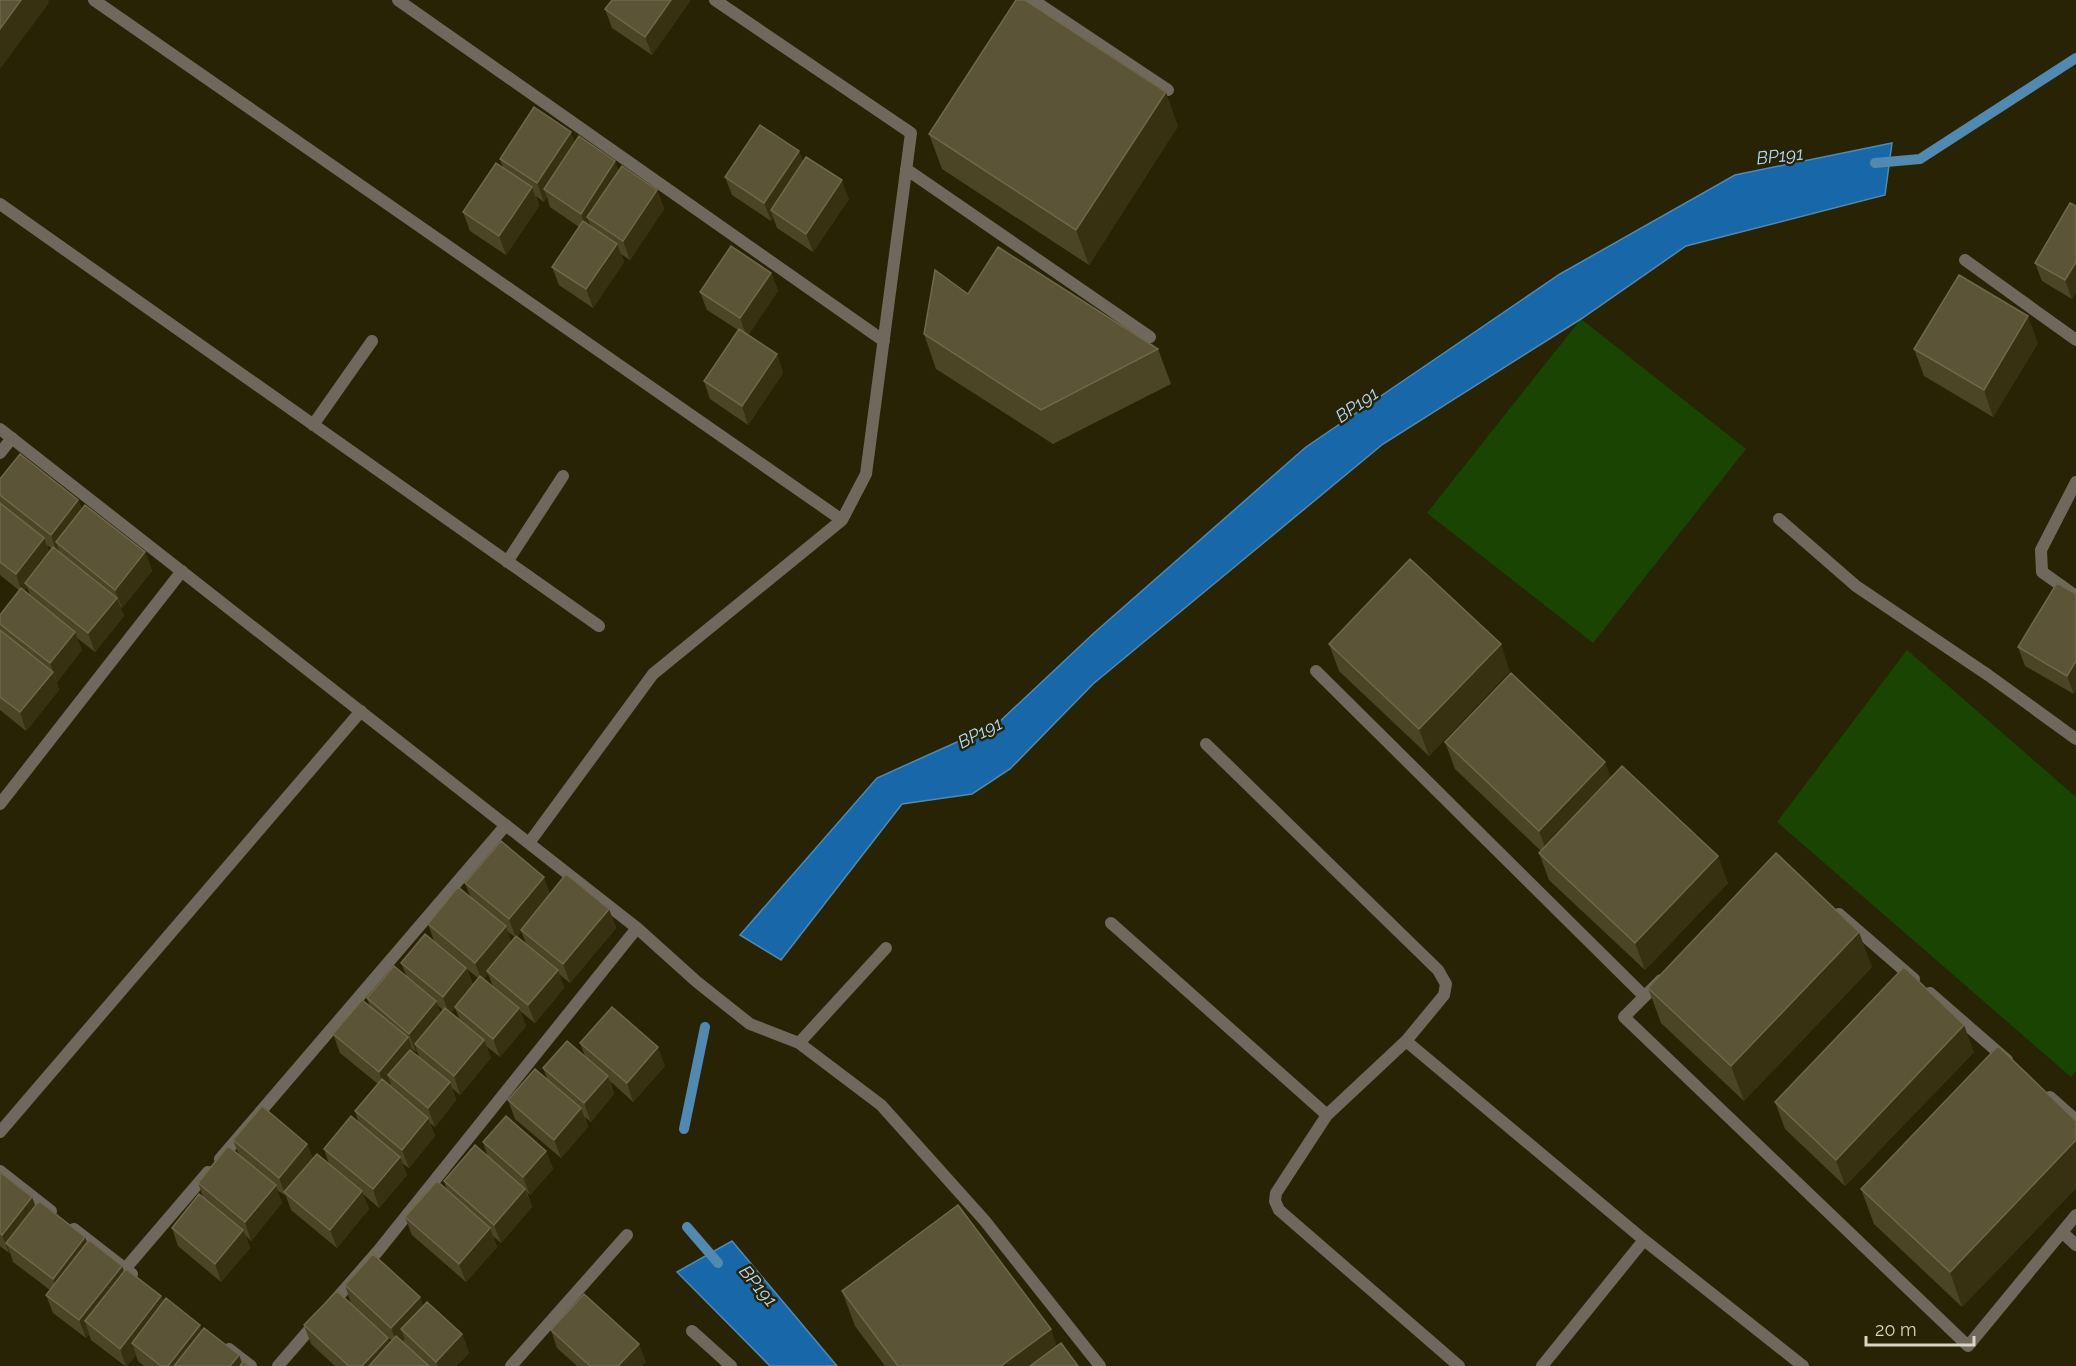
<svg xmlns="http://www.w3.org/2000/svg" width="2076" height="1366" font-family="Raleway,sans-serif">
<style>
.green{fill:#194402}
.water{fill:#1868a9;stroke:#5289b1;stroke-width:1.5}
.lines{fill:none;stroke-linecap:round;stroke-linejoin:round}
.stream{stroke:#5289b1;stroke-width:10}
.service{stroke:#6f685c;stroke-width:12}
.minor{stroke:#6f685c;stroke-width:12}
.wall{fill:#4c4525;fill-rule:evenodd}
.shaded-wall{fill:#373111}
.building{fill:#5b5436;stroke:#6e684c;stroke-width:1.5}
.labels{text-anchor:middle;stroke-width:5;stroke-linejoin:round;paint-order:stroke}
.water-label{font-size:18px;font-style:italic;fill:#b4d8fb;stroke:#292305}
</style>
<rect width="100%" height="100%" fill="#292305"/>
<path class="green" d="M1581 319 1746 449 1593 643 1427 513Z
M1907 650 2076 797V1071L2071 1077 1777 822Z"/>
<path class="water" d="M1892 143 1885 195 1686 246 1581 319 1383 444 1093 684 1010 769 972 794 902 804 781 960 740 935 877 778 997 724 1094 633 1306 447 1560 274 1735 175Z
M732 1241 837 1366H770L677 1272Z"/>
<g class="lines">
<path class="stream" d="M1875 163 1920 159 2076 58
M684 1129 705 1027
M687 1227 718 1263"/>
<path class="service" d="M1316 671 1644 996
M1839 914 1914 979
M1661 980 1624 1017 1968 1346 2076 1215
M1930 993 2007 1060
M2050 1097 2076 1120
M2062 1232 2076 1245"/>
<path class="minor" d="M94 0 842 520
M398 0 884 341
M1033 0 1168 90
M906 169 1150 337
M0 204 599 626
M1965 260 2076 340
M313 425 372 341
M0 429 637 928 697 982 750 1024 799 1043 881 1105 985 1221 1100 1366
M0 453 12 438
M2076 482 2041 550 2042 572 2076 596
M1779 519 1856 586 1988 675 2076 739
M507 562 563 476
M1206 744 1438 970 1446 984 1444 995 1406 1041 1327 1115 1276 1193 1275 1201 1279 1210 1459 1366
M0 804 182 571
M529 843 653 674 842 520 866 474 911 133 715 0
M1111 923 1327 1115
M1406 1041 1644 1240
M799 1043 886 948
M0 1132 361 711
M220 1159 506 825
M0 1171 51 1211
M74 1229 132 1274
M125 1269 208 1172
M330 1306 378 1251 637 928
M692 1331 731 1366
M229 1349 251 1366
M278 1366 316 1322
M511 1366 627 1235
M1542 1366 1644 1240 1803 1366"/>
</g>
<path class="wall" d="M612 0H690V1L652 55 612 28 605 9Z
M1178 126 1089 265 942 169 929 134Z
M575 142 619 170 657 190 664 209 630 260 621 254 624 262 593 308 559 285 552 267 579 227 550 207 547 197 544 202 536 196 539 206 506 255 470 231 463 212 503 168 500 159Z
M799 151 803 162 849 199 813 252 777 228 773 217 771 221 732 195 725 177Z
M2076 206V292L2072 299 2042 281 2035 263Z
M771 273 778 291 748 335 777 354 783 373 748 425 710 399 704 381 738 330 707 310 700 292Z
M968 294 1158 349 1171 384 1053 444 936 369 924 334Z
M2038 343 1993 417 1924 376 1914 349Z
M0 479 78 500 82 509 145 552 152 571 122 608 120 606 124 616 95 652 77 638 82 650 57 682 56 681 59 690 26 731 0 710V615L20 591 0 575ZM47 545 52 549 49 552ZM27 587 30 595 24 591Z
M2057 583 2074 694 2025 666 2018 647Z
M1329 644 1510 671 1429 756 1339 671Z
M1445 742 1611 777 1728 883 1645 970 1549 880 1539 853 1541 851 1455 769Z
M465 883 550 894 609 909 616 928 570 983 559 974 564 988 535 1023 520 1011 526 1026 500 1057 486 1046 491 1058 460 1095 452 1088 456 1100 435 1127 430 1123 435 1136 409 1168 402 1163 407 1175 379 1208 363 1194 369 1209 337 1248 291 1210 286 1196 277 1190 282 1203 251 1241 245 1235 250 1248 221 1282 178 1246 172 1228 203 1197 198 1183 239 1155 233 1140 307 1144 313 1159 329 1164 324 1149 359 1123 355 1111 378 1084 340 1053 333 1034 370 1007 367 998 407 977 401 963 434 941 428 924 471 898ZM507 931 515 937 511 942ZM521 931 526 943 517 936ZM467 969 478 978 473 985ZM488 974 493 986 484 979ZM437 1005 443 1010 440 1013ZM455 1008 460 1020 451 1013ZM412 1049 416 1052 417 1051 419 1057 413 1053Z
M1872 967 1744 1101 1661 1023 1648 988Z
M580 1043 665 1066 633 1102 610 1081 614 1094 591 1122 585 1117 588 1127 561 1158 515 1119 508 1100 547 1078 543 1068 585 1056Z
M1974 1052 1845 1186 1785 1129 1775 1102Z
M2076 1121V1188L1962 1307 1874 1224 1861 1189Z
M483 1142 546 1151 553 1169 530 1195 527 1192 532 1207 501 1243 493 1236 497 1247 466 1282 412 1235 405 1217 447 1191 444 1181 488 1157Z
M0 1172 36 1206 85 1237 87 1242 122 1266 124 1272 161 1296 164 1302 200 1325 202 1331 239 1355 242 1363 249 1366H144L138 1361 136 1355 127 1366H125L91 1340 89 1334 86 1338 53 1313 46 1295 50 1290 13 1262 10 1252 9 1253 0 1246Z
M345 1285 420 1297 423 1306 462 1334 469 1353 456 1366H335L311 1344 304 1325 388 1338 390 1343 392 1341 351 1304Z
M842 1291 1057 1346 1078 1366H885L855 1326Z
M551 1330 646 1362 642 1366H577L557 1348Z"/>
<path class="shaded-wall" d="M21 0H48L49 3 0 69V29Z
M671 0H690V1L652 55 645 37Z
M1166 92 1178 126 1089 265 1076 230Z
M571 132 578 150 544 189 547 197 544 202 537 183Z
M799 151 805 169 771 210 773 217 771 221 764 203Z
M615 161 622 179 587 217 591 227 587 232 581 214Z
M842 180 849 199 813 252 806 234Z
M532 187 539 206 506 255 499 236Z
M657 190 664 209 630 260 623 241Z
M617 244 624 262 593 308 586 289Z
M2076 262V292L2072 299 2065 280Z
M771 273 778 291 747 337 740 318Z
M2028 316 2038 343 1993 417 1984 390Z
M777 354 783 373 748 425 742 406Z
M78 500 85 518 56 542 59 551 57 553 51 535Z
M44 538 51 557 25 583 27 587 22 593 16 574Z
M145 552 152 571 122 608 115 590Z
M117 598 124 616 95 652 88 633Z
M75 632 82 650 57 682 50 663Z
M1501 644 1510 671 1429 756 1419 729Z
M2076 661V691L2074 694 2067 676Z
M53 672 59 690 26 731 20 712Z
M1605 762 1615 789 1549 858 1539 831Z
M1718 856 1728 883 1645 970 1635 943Z
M544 877 551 896 516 938 509 919Z
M609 909 616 928 570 983 563 964Z
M506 926 512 945 487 971 488 974 482 981 475 963Z
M1859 932 1872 967 1744 1101 1731 1066Z
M466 968 473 986 449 1015 443 997Z
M558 970 564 988 535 1023 528 1005Z
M436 1001 443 1020 415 1044 417 1051 416 1052 409 1034Z
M519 1008 526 1026 500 1057 493 1039Z
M1964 1025 1974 1052 1845 1186 1836 1160Z
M408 1037 415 1056 388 1075 391 1084 386 1091 379 1072Z
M484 1040 491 1058 460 1095 454 1076Z
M658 1047 665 1066 633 1102 627 1083Z
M608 1076 614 1094 591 1122 584 1103Z
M450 1082 456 1100 435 1127 428 1108Z
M581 1108 588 1127 561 1158 554 1140Z
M428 1118 435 1136 409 1168 402 1150Z
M2076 1140V1188L1962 1307 1950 1272Z
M307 1144 314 1162 284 1192 286 1196 279 1178Z
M546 1151 553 1169 530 1195 523 1177Z
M400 1157 407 1175 379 1208 373 1189Z
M276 1185 282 1203 251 1241 245 1222Z
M525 1189 532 1207 501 1243 494 1225Z
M362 1191 369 1209 337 1248 330 1230Z
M32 1197 39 1215 6 1243 10 1252 9 1253 2 1235Z
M490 1228 497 1247 466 1282 459 1264Z
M243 1230 250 1248 221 1282 215 1264Z
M85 1237 92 1256 59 1298 53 1279Z
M122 1266 128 1285 85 1321 89 1334 86 1338 79 1320Z
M161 1296 168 1314 132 1343 136 1355 127 1366H126L120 1349Z
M420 1297 427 1316 401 1329 405 1339 398 1346 391 1328Z
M200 1325 207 1343 189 1366H168Z
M1051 1329 1063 1364 1060 1366H1001Z
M462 1334 469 1353 456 1366H438L436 1362Z
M388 1338 395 1356 386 1366H362Z
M639 1344 646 1362 642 1366H618Z
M239 1355 243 1366H230Z"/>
<path class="building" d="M0 0H21L0 29Z
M612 0H671L645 37 605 9Z
M1016 0H1025L1166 92 1076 230 929 134Z
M534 107 571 132 537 183 500 159Z
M760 125 799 151 764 203 725 177Z
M579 136 615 161 581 214 544 189Z
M806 157 842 180 806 234 771 210Z
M496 163 532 187 499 236 463 212Z
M622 166 657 190 623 241 587 217Z
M2070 203 2076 206V262L2065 280 2035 263Z
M583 221 617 244 586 289 552 267Z
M731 246 771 273 740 318 700 292Z
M998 247 1158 349 1041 410 924 334 935 270 968 294Z
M1959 275 2028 316 1984 390 1914 349Z
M739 329 777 354 742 406 704 381Z
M20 454 78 500 51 535 0 495V479Z
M0 503 44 538 16 574 0 562Z
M85 505 145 552 115 590 56 542Z
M53 547 117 598 88 633 25 583Z
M1410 559 1501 644 1419 729 1329 644Z
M2057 583 2076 594V661L2067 676 2018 647Z
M21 588 75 632 50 663 0 624V615Z
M0 630 53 672 20 712 0 697Z
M1511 673 1605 762 1539 831 1445 742Z
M1622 766 1718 856 1635 943 1539 853Z
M501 841 544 877 509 919 465 883Z
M1776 853 1859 932 1731 1066 1648 988Z
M566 874 609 909 563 964 521 930Z
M458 887 506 926 475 963 428 924Z
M425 934 466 968 443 997 401 963Z
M516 936 558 970 528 1005 487 971Z
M394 966 436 1001 409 1034 367 998Z
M1904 967 1964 1025 1836 1160 1775 1102Z
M480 976 519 1008 493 1039 455 1007Z
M362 1000 408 1037 379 1072 333 1034Z
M612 1007 658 1047 627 1083 580 1043Z
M445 1008 484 1040 454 1076 415 1044Z
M567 1041 608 1076 584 1103 543 1068Z
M1998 1046 2076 1121V1140L1950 1272 1861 1189Z
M410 1050 450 1082 428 1108 388 1075Z
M535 1069 581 1108 554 1140 508 1100Z
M382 1079 428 1118 402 1150 355 1111Z
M262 1106 307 1144 279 1178 233 1140Z
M351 1116 400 1157 373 1189 324 1149Z
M506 1116 546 1151 523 1177 483 1142Z
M475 1145 525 1189 494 1225 444 1181Z
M228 1146 276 1185 245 1222 198 1183Z
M317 1154 362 1191 330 1230 284 1192Z
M0 1172 32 1197 2 1235 0 1233Z
M437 1181 490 1228 459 1264 405 1217Z
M199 1194 243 1230 215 1264 172 1228Z
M39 1201 85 1237 53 1279 6 1243Z
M958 1205 1051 1329 1001 1366H898L842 1291Z
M89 1240 122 1266 79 1320 46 1295Z
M373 1254 420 1297 391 1328 345 1285Z
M126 1269 161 1296 120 1349 85 1321Z
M337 1291 388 1338 362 1366H349L304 1325Z
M584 1294 639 1344 618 1366H590L551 1330Z
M166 1298 200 1325 168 1366H161L132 1343Z
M427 1302 462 1334 436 1362 401 1329Z
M204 1328 239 1355 230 1366H174Z
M396 1336 429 1366H369Z
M1061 1343 1078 1366H1030Z
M243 1361 249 1366H240Z"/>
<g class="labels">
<g class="water-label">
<text transform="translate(1780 156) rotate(-6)" y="6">BP191</text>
<text transform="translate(1357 405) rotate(-35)" y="6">BP191</text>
<text transform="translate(980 733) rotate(-27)" y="6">BP191</text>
<text transform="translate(758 1286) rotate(50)" y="6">BP191</text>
</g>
</g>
<path d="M1866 1336v9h108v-9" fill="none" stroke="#d8d5c4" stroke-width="3"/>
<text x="1875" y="1336" font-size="18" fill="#d8d5c4" stroke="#292305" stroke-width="4.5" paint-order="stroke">20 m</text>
</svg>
